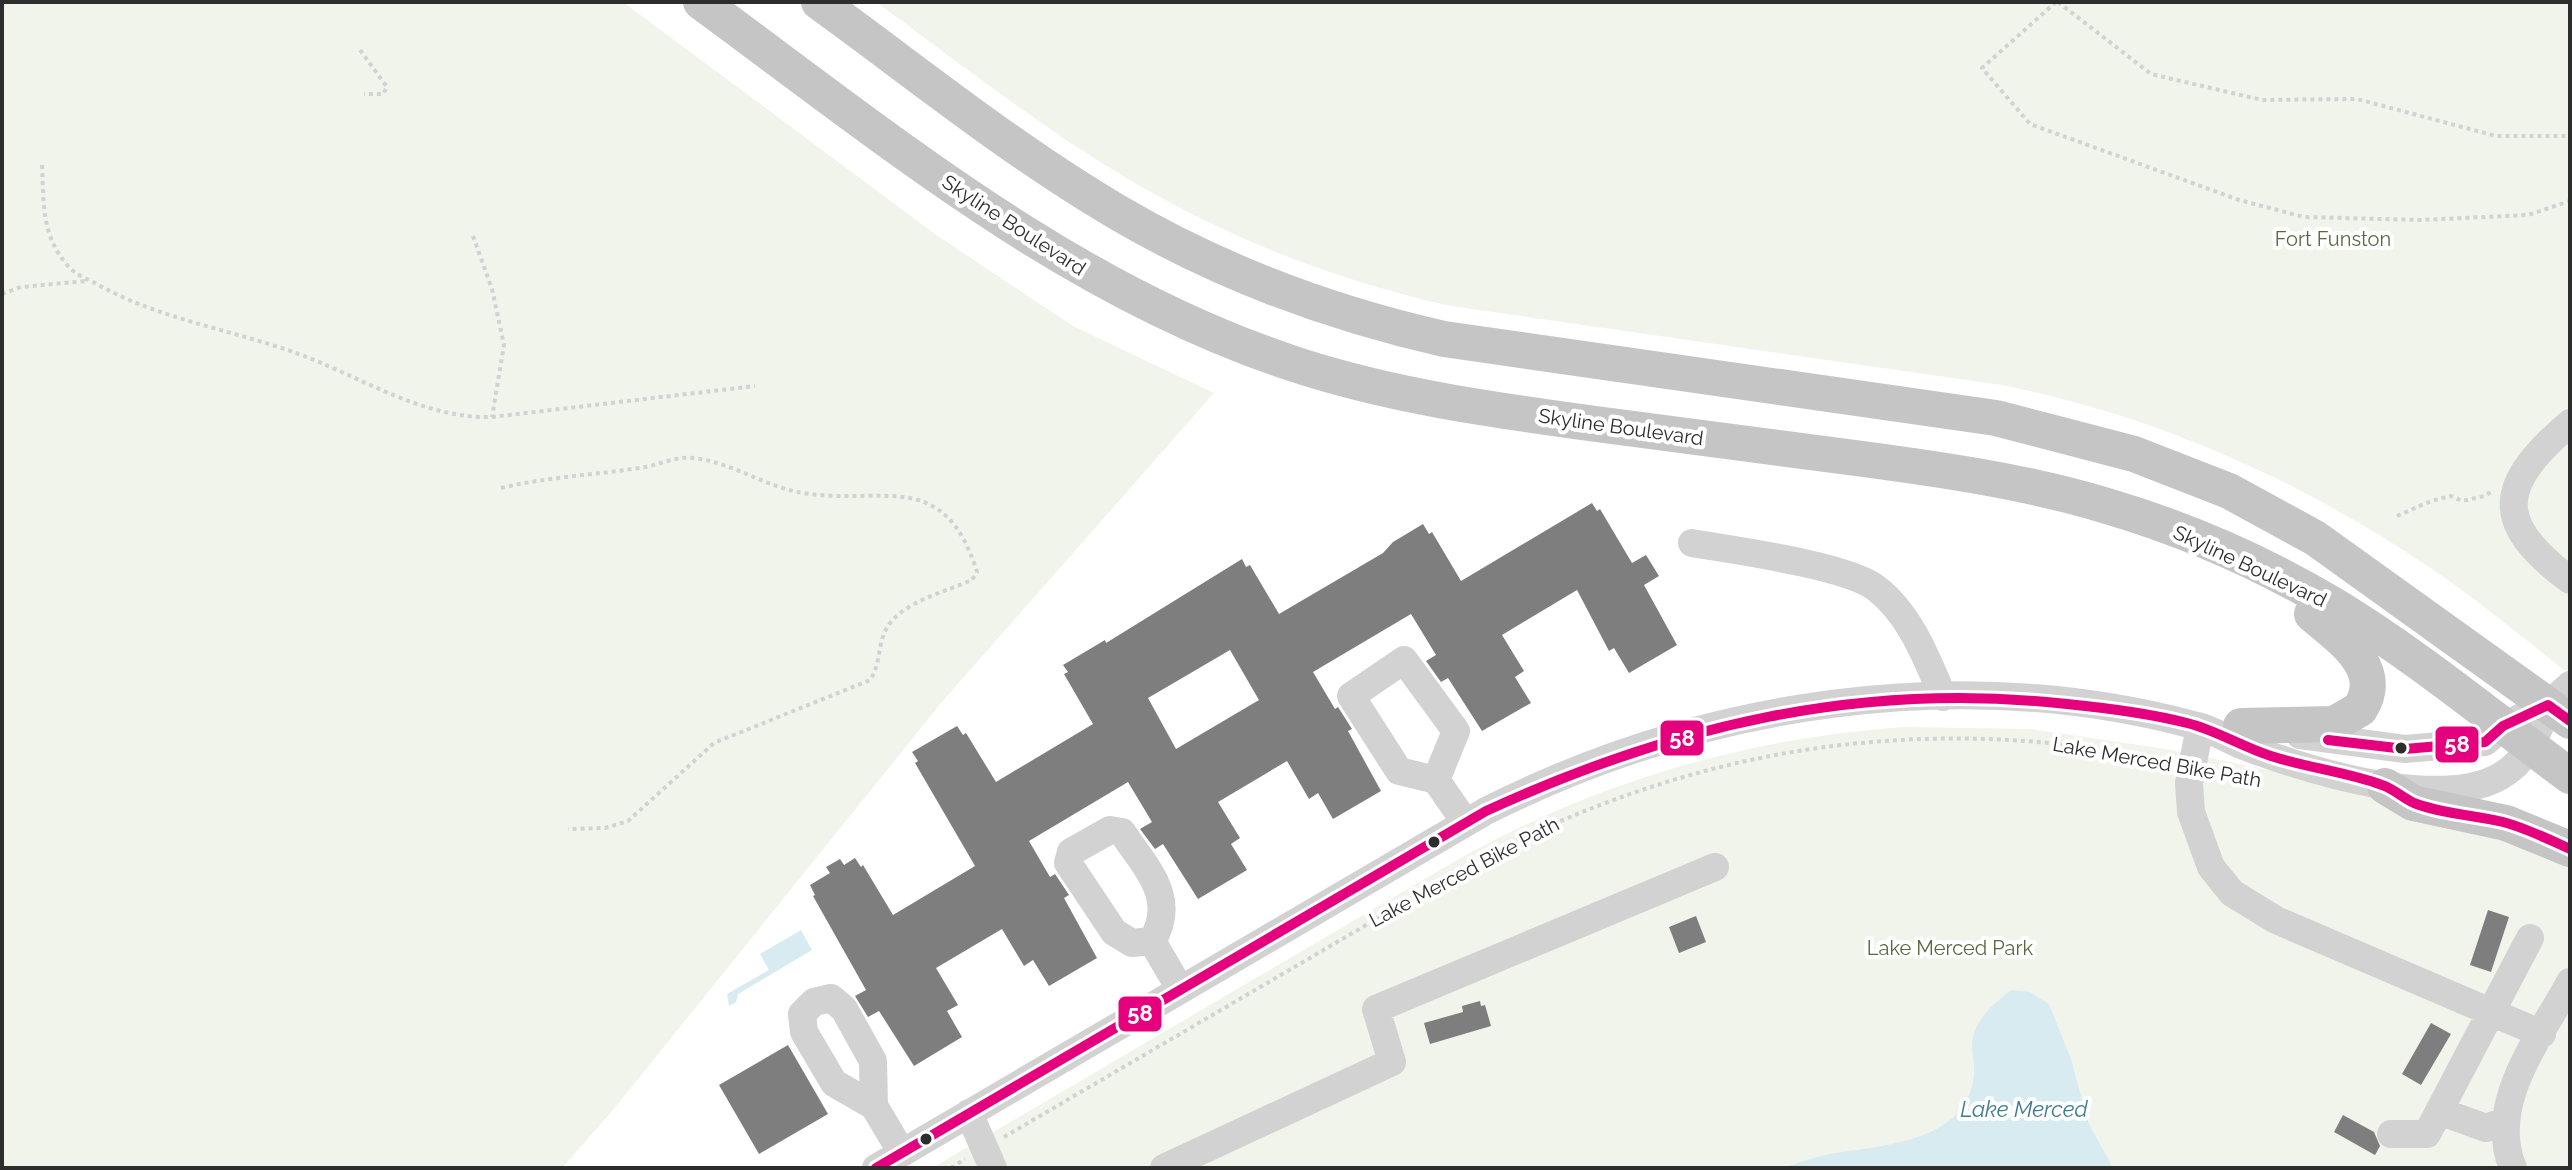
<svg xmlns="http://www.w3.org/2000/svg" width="2572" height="1170" font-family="Raleway,sans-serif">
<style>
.green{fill:#f1f4eb}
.water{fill:#d8ebf0}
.building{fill:#7e7e7e;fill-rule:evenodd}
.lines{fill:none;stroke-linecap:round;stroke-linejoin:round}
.path{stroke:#d2d2d2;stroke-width:4;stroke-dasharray:4 4;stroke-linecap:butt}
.minor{stroke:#d2d2d2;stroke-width:28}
.major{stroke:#c5c5c5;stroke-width:36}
.bus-1-casing{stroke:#fff;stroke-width:16}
.bus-1{stroke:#e5007d;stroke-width:10}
.bus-dot{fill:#2d2d2d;stroke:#fff;stroke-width:3}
.labels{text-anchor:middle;stroke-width:8;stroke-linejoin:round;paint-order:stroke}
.street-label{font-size:20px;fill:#2d2d2d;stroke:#fff}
.park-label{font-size:20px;fill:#57683b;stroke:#fff}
.water-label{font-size:22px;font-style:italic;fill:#3c7b8e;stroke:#fff}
.line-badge{stroke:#fff;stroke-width:3}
.badge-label{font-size:22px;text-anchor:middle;font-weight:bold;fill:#fff}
</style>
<rect width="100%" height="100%" fill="#fff"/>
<path class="green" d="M2 2H623L939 237 1073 326 1214 393 941 703 613 1110 562 1168H2Z
M876 2H2570V675C2521 636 2472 595 2420 561 2291 476 2153 415 2002 385L1451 306C1339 281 1234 241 1135 183 1044 130 961 64 876 2Z
M1904 727 2030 729 2166 749 2417 801 2570 854V1168H932L1457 860C1596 782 1745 738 1904 727Z"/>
<path class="water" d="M801 930 812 950 738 994 736 1002 729 1006 727 994 769 970 760 954Z
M2011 990 2030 992 2049 1004 2071 1059 2088 1122 2113 1168H1783C1798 1163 1814 1157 1830 1154 1882 1145 1968 1143 1974 1074 1975 1062 1970 1048 1973 1037 1978 1016 1995 1003 2011 990Z"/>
<path class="building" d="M1592 503 1597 511 1600 509 1632 563 1646 555 1659 576 1644 585 1677 645 1629 673 1614 648 1609 651 1577 590 1502 635 1524 671 1515 677 1531 703 1482 731 1448 678 1441 682 1426 661 1436 655 1411 614 1313 672 1335 709 1338 707 1352 729 1348 731 1381 791 1333 819 1318 793 1309 799 1287 761 1218 802 1240 838 1231 844 1247 870 1198 899 1163 844 1155 849 1140 829 1152 822 1128 782 1029 841 1050 877 1055 874 1069 895 1064 898 1097 958 1049 986 1033 960 1024 966 1002 929 936 968 958 1005 947 1011 962 1037 914 1066 879 1011 868 1017 855 996 866 990 813 896 815 895 810 885 830 873 826 867 840 859 844 865 855 858 861 867 863 865 893 915 975 866 915 763 918 761 912 752 957 726 963 735 966 733 996 782 1093 724 1064 674 1068 672 1063 665 1105 640 1106 643 1242 559 1246 567 1250 565 1279 614 1383 553 1393 542 1423 524 1429 534 1432 532 1461 581ZM1230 650 1259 700 1176 749 1148 698Z
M2488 910 2509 917 2491 972 2470 965Z
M1696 916 1706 942 1679 953 1669 927Z
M1480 1001 1481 1006 1485 1005 1491 1026 1430 1044 1424 1023 1463 1012 1462 1006Z
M2431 1023 2451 1034 2421 1085 2402 1074Z
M788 1045 828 1114 759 1154 719 1085Z
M2343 1115 2374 1132 2380 1146 2375 1155 2334 1132Z"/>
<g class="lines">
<path class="path" d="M2056 2 1982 68 2030 124 2239 200 2304 217 2420 220 2528 215 2570 201
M2058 2 2151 74 2262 100 2357 99 2496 136H2570
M360 50 387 87 383 94H364
M42 165C44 205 41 236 69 267 75 274 86 279 95 283 158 319 229 329 296 353 360 376 422 419 492 417L755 386
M473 236 492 289 504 345 492 417
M2 294 21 287 86 281
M501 488C547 477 593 475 639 468 657 466 675 456 693 458 732 462 765 487 803 493 882 506 944 466 977 572L972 580C947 591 903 602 888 626 877 642 882 662 870 680L714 743 628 821 605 828 568 829
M2397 516 2431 501 2451 496 2462 501 2485 496 2492 491
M2213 770 2260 780
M1004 1137 1467 866C1692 746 1919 710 2170 761
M951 1168 965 1159"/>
<path class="minor" d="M2570 423C2499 484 2491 522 2570 580
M1692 543C1732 550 1846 565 1876 588 1910 614 1927 659 1943 697
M2200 727 2189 783 2191 812 2211 867 2232 893 2276 920 2542 1034
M2300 735 2405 749 2485 742 2503 726 2548 705 2570 685
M1436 780 1399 771 1351 696 1404 660 1456 731 1436 780 1465 822
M1110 830 1122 832C1146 868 1178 898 1152 941L1132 943 1114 932 1068 863 1071 852Z
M1152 941 1180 989
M874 1106 834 1083 804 1032 802 1014 814 1002 831 998 844 1009 873 1061 874 1106 902 1153
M2439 1111 2486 1128 2505 1121
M969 1113 993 1168
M2391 1134H2427L2530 938
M876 1168 1486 811C1702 702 1961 662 2197 726 2214 730 2230 741 2246 747 2311 771 2402 799 2470 787 2518 778 2533 747 2548 705
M1164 1168 1392 1062 1376 1009 1715 867
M2513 1168C2486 1103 2540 1038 2570 982"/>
<path class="major" d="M701 2C888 139 1068 289 1291 363 1390 396 1493 410 1596 424 1685 436 1774 447 1863 459 1945 470 2028 482 2107 506 2185 529 2265 564 2335 606 2417 656 2493 719 2570 776
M819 2C917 73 1013 151 1117 212 1219 272 1329 313 1444 339L1996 418 2134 454 2229 491 2315 538 2570 721
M2241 726 2334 724 2360 709C2386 668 2340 638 2312 614
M2385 786 2413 803 2506 823 2570 849"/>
<g class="bus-1-casing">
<path id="bus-1" d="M2328 740 2405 749 2485 742 2503 726 2548 705 2570 721
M876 1168 1486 811C1674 725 1860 681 2067 704 2107 708 2148 713 2187 723 2216 730 2242 747 2271 756 2308 768 2347 772 2382 785 2394 789 2403 798 2414 803 2442 814 2474 815 2503 822 2526 828 2548 839 2570 849"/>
</g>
<use href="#bus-1" class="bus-1"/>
</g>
<g class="bus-dot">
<circle cx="2401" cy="748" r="7"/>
<circle cx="1434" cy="842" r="7"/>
<circle cx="926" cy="1139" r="7"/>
</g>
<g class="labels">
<g class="street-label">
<text transform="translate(1014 225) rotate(33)" y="7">Skyline Boulevard</text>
<text transform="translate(1621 427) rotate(8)" y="7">Skyline Boulevard</text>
<text transform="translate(2250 566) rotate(25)" y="7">Skyline Boulevard</text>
<text transform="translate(2157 762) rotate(10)" y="7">Lake Merced Bike Path</text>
<text transform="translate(1464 872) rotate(-28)" y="7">Lake Merced Bike Path</text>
</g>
<g class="park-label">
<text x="2333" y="246">Fort Funston</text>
<text x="1950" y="955">Lake Merced Park</text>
</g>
<g class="water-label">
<text x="2024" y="1117">Lake Merced</text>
</g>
</g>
<g class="line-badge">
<rect x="1659" y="719" width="46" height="38" rx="8" fill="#e5007d"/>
<rect x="2434" y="725" width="46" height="39" rx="8" fill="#e5007d"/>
<rect x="1117" y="995" width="46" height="38" rx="8" fill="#e5007d"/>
</g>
<g class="badge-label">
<text x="1682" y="746">58</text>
<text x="2457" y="752">58</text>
<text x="1140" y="1021">58</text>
</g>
<rect width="2572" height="1170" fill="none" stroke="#2d2d2d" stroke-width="8"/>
</svg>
